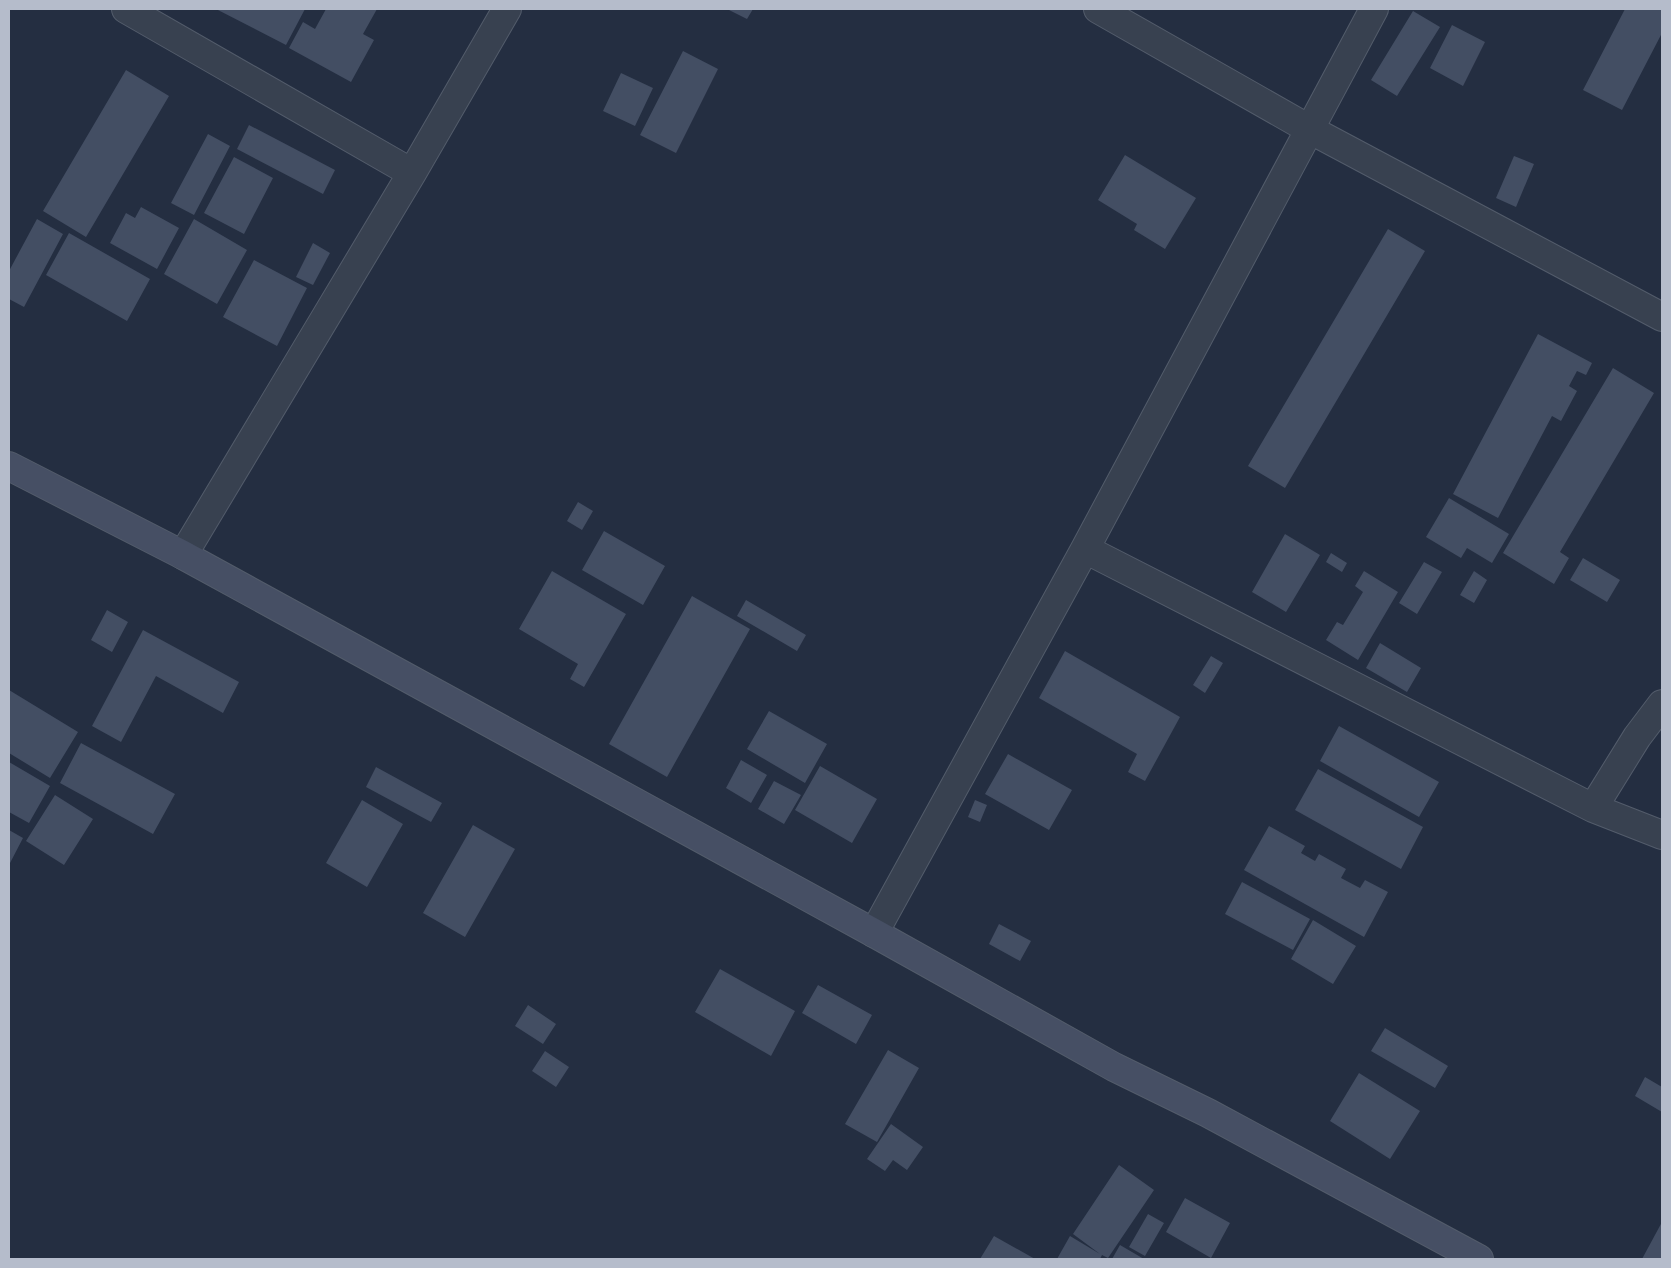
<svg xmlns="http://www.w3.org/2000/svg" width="1671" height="1268" font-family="'Sofia Sans Condensed',sans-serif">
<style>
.building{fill:#434e63}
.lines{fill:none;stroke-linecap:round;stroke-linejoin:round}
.street-casing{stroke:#535c6b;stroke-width:30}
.secondary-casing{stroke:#535c6b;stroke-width:30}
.street{stroke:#384150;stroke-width:28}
.secondary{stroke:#464f64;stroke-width:28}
</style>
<rect width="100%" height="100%" fill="#242e41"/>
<path class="building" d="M216 9H305L286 45Z
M326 9H377L363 34 374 40 351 82 289 48 303 22 315 29Z
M727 9H753L747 19Z
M1625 9H1662V33L1622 110 1583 90Z
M1413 11 1440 27 1397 96 1371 80Z
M1452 25 1485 42 1463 86 1430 68Z
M683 51 718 69 676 153 640 135Z
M126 70 169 96 86 237 43 211Z
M621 73 653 88 635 126 603 111Z
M249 125 335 170 323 194 237 149Z
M208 134 230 146 194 215 171 203Z
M1125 155 1196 198 1165 249 1134 230 1137 224 1098 200Z
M1514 156 1534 164 1516 207 1496 198Z
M234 157 273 178 244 234 204 213Z
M141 207 179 228 157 269 110 243 126 213 135 218Z
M37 219 63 234 24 307 9 299V271Z
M194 219 247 250 217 304 164 274Z
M1388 229 1425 251 1285 488 1248 466Z
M69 233 150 279 127 321 46 275Z
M313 243 330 253 313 285 296 277Z
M254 260 307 288 277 346 223 317Z
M1538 334 1592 363 1586 375 1577 371 1569 386 1577 391 1561 421 1552 416 1498 518 1453 494Z
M1613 368 1654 393 1560 552 1569 558 1554 584 1503 553Z
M1449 498 1509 534 1492 563 1467 548 1461 558 1426 537Z
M578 502 593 511 582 530 567 521Z
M604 531 665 566 643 605 582 570Z
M1285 534 1320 555 1286 612 1252 592Z
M1331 553 1347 563 1342 572 1326 562Z
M1583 558 1620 580 1607 602 1570 580Z
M1424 562 1442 572 1417 614 1399 603Z
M552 571 626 614 584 687 570 679 578 664 519 629Z
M1364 571 1398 592 1358 660 1326 640 1337 622 1343 625 1363 592 1355 586Z
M1474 571 1487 580 1474 603 1460 595Z
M692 596 750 629 667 777 609 744Z
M746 600 806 635 797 651 737 616Z
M107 610 128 622 112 652 91 640Z
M143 630 239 682 223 713 156 676 121 742 92 726Z
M1380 643 1421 668 1407 692 1366 668Z
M1065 651 1180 717 1145 781 1128 772 1137 754 1039 698Z
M1211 656 1223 663 1205 693 1193 685Z
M9 690 78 732 50 778 9 753Z
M769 711 827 744 805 783 747 749Z
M1339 726 1439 782 1419 817 1320 761Z
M81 743 175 794 153 834 60 783Z
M1008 754 1072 790 1049 830 985 794Z
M741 760 767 775 751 803 726 788Z
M9 762 50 786 29 823 9 812Z
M820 766 877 799 852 843 795 810Z
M376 767 442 803 431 822 366 787Z
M1318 769 1423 827 1401 869 1295 810Z
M774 781 801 795 784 824 758 809Z
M55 795 93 819 64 865 26 841Z
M362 800 403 824 367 887 326 863Z
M975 800 987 805 980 822 968 817Z
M473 825 515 849 465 937 423 913Z
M1269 826 1305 846 1301 853 1315 861 1319 854 1346 869 1341 878 1360 888 1365 880 1388 892 1364 937 1244 870Z
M9 830 23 838 9 865Z
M1242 882 1310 919 1293 950 1225 914Z
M1313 920 1356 946 1333 984 1291 959Z
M999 924 1031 941 1020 961 989 944Z
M720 969 795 1011 771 1056 695 1012Z
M818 985 872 1015 856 1044 802 1013Z
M528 1005 556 1024 543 1044 515 1026Z
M1385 1028 1448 1066 1435 1088 1371 1051Z
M888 1050 919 1068 877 1142 845 1124Z
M545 1051 569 1067 556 1087 532 1071Z
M1359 1073 1420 1111 1390 1159 1330 1121Z
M1645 1077 1662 1087V1112L1635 1096Z
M891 1124 923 1147 907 1170 893 1160 885 1171 867 1159Z
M1119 1165 1154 1190 1108 1258 1102 1255 1100 1259H1057L1070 1236 1100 1254 1073 1234Z
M1185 1198 1230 1223 1211 1258 1166 1232Z
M1148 1214 1164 1223 1145 1256 1129 1247Z
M1662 1222V1259H1642Z
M994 1236 1035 1259H980Z
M1120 1245 1144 1259H1112Z"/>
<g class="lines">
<g class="street-casing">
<path id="street" d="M126 9 412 173
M1098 9 1309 129 1662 317
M1085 549 1593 808 1662 835
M183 555 412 173 507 9
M1593 808 1637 737 1662 704
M874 933 1085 549 1374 9"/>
</g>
<g class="secondary-casing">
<path id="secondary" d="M9 466 183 555 874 933 1114 1067 1208 1113 1479 1259"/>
</g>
<use href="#street" class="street"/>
<use href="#secondary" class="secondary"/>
</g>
<rect width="1671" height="1268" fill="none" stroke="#b5bccb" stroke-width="20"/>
</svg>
